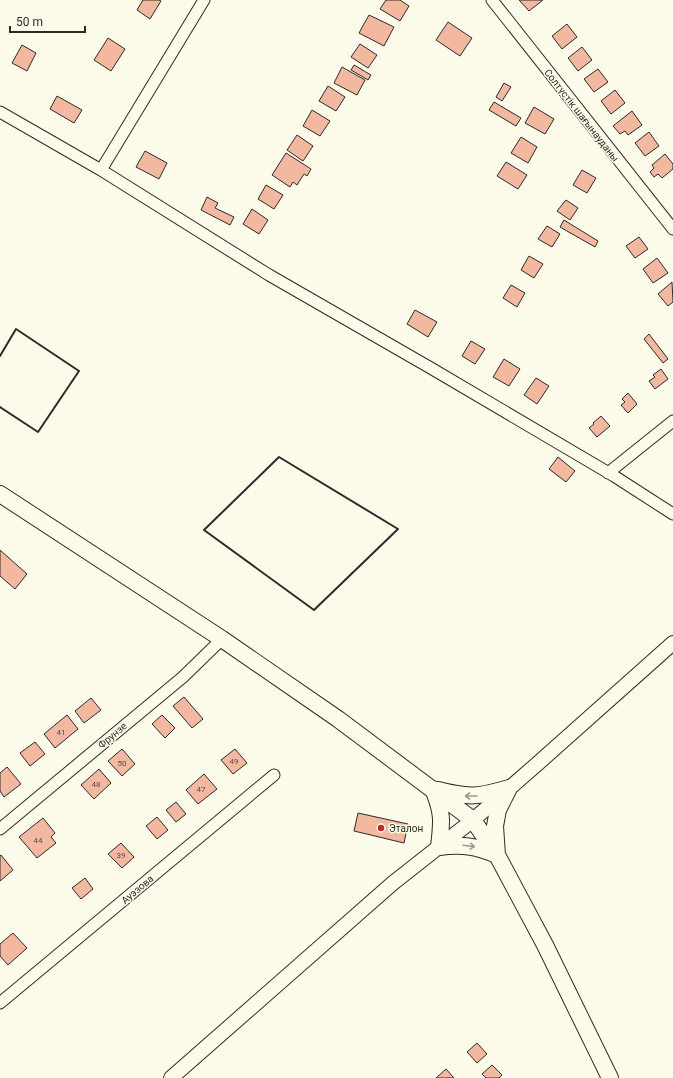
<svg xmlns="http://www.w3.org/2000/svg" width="673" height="1078" font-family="Roboto,sans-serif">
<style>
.building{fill:#f2b8a0;stroke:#2b2b2b}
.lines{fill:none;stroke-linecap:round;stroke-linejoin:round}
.minor-casing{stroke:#2b2b2b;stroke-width:13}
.major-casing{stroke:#2b2b2b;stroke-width:16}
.highway-casing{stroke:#2b2b2b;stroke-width:18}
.minor{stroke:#fdfbea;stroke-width:11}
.major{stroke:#fdfbea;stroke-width:14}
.highway{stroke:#fdfbea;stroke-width:16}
.wall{stroke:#2b2b2b;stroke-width:2}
.oneway{stroke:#9e9d94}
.poi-dot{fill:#c62828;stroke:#fdfbea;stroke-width:1.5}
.labels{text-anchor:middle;stroke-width:3;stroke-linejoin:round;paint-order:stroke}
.number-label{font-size:8px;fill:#5d4e48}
.street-label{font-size:10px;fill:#2b2b2b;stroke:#fdfbea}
.poi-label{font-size:10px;fill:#2b2b2b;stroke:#fdfbea;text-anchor:start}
</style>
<rect width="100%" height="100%" fill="#fdfbea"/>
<path class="building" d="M143 0H159L161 1 150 19 137 10Z
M386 0H400L409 6 400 21 380 9Z
M519 0H543L529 11Z
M369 15 394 27 384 46 359 33Z
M448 22 472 38 460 56 436 40Z
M567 24 577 37 562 49 552 36Z
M108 38 125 49 111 71 94 60Z
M360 44 377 55 368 68 351 57Z
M22 45 36 53 27 71 12 63Z
M582 47 592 60 578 71 568 58Z
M354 65 371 75 368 80 351 70Z
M342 67 365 80 357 95 334 83Z
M598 69 608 82 594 92 584 79Z
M504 83 511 87 502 101 496 97Z
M328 86 345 97 336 111 319 101Z
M615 90 625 103 611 114 601 101Z
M57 96 82 110 74 123 50 109Z
M494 102 521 118 516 126 489 110Z
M534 107 554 119 545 134 525 123Z
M312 110 330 121 320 136 303 126Z
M632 111 642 125 628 135 625 131 620 134 613 126Z
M649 132 659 146 645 156 635 143Z
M297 135 313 146 303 161 287 150Z
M521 137 537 147 528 163 511 153Z
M145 151 167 163 159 179 136 167Z
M286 153 311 169 307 176 304 174 297 185 293 182 290 187 272 175Z
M665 154 673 164V169L662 178 658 174 654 177 650 172 654 168 652 165Z
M506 162 527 175 518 189 497 176Z
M582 170 596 178 587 193 573 185Z
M266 185 283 195 274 209 258 199Z
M207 197 218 203 215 208 234 217 230 225 201 210Z
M566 200 578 208 570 220 557 211Z
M252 209 268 220 259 234 243 224Z
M564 220 598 241 595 247 560 227Z
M547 226 560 234 552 247 538 239Z
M639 237 648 249 635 258 626 246Z
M529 256 543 264 534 278 521 270Z
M657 258 668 273 653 283 643 269Z
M672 282 673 302 668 306 658 294Z
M511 285 525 293 517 307 503 298Z
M415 310 437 322 428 337 407 324Z
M649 334 668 359 663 363 644 339Z
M471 341 485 349 475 364 462 356Z
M504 359 520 369 509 386 493 377Z
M661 369 668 379 655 389 649 381 655 377 653 375Z
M536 378 549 386 537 404 524 395Z
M628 393 637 404 628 413 621 405 625 402 622 399Z
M601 416 610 426 597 437 589 428 594 424 593 423Z
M558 457 575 471 566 482 549 469Z
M0 550 27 574 15 589 0 576Z
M184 697 203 719 192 728 173 706Z
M91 698 101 710 84 723 75 711Z
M67 715 78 729 55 748 44 734Z
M162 715 175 728 165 738 152 724Z
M35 742 45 754 30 766 20 753Z
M122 749 135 764 122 776 108 761Z
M235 749 247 763 233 774 221 760Z
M7 767 21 784 4 797 0 791V773Z
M99 769 111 783 94 799 81 785Z
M204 774 217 789 198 804 186 790Z
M176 802 186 814 176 822 166 810Z
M358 813 408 824 404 843 354 831Z
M157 817 168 830 157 839 146 826Z
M43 818 55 833 51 837 56 843 37 858 19 837Z
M121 843 134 857 122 868 108 854Z
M1 855 13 870 0 881V856Z
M85 878 93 889 81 899 72 888Z
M13 933 27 948 8 965 0 956V944Z
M477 1043 487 1054 477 1063 467 1052Z
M492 1065 502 1075 499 1078H486L482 1074Z
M446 1069 454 1078H436Z"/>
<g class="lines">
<g class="minor-casing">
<path id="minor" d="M492 0 673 229
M0 112 101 170 269 275 429 367 614 476 673 514
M101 170 204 0
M608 473 673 421
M0 829 183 677 222 639
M0 1003 274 775"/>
</g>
<g class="major-casing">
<path id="major" d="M171 1078 393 883 473 820 536 765 673 643"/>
</g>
<g class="highway-casing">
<path id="highway" d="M0 494 222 639 338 719 473 820 497 855 545 945 610 1078
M433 789C443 813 442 821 439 847 462 844 476 846 497 855L495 826 498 810 509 788
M438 790C469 798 479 797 509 788"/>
</g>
<use href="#minor" class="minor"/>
<use href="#major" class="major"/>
<use href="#highway" class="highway"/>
<path class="wall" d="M0 356 16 329 79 371 38 432 0 407
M279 457 398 529 314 610 204 530Z"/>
</g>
<defs><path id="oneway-shaft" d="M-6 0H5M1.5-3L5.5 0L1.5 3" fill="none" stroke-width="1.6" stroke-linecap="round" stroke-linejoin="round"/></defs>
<g class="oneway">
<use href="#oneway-shaft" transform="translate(471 796) rotate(180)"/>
<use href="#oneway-shaft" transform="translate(469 846) rotate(7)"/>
</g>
<circle class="poi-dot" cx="381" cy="828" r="4"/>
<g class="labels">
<g class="number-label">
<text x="61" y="735">41</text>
<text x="234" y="764">49</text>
<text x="122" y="766">50</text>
<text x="96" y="787">48</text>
<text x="201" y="792">47</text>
<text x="38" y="843">44</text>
<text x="121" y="858">39</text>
</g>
<g class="street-label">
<text transform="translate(582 115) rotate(52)" y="4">Солтүстік шағынауданы</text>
<text transform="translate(112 735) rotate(-40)" y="4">Фрунзе</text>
<text transform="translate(137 889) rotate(-40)" y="4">Ауэзова</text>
</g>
<g class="poi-label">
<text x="389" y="832">Эталон</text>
</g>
</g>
<path d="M10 26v6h75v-6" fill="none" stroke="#2b2b2b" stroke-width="2"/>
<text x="16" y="26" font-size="12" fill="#2b2b2b" stroke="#fdfbea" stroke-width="3" paint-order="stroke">50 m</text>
</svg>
